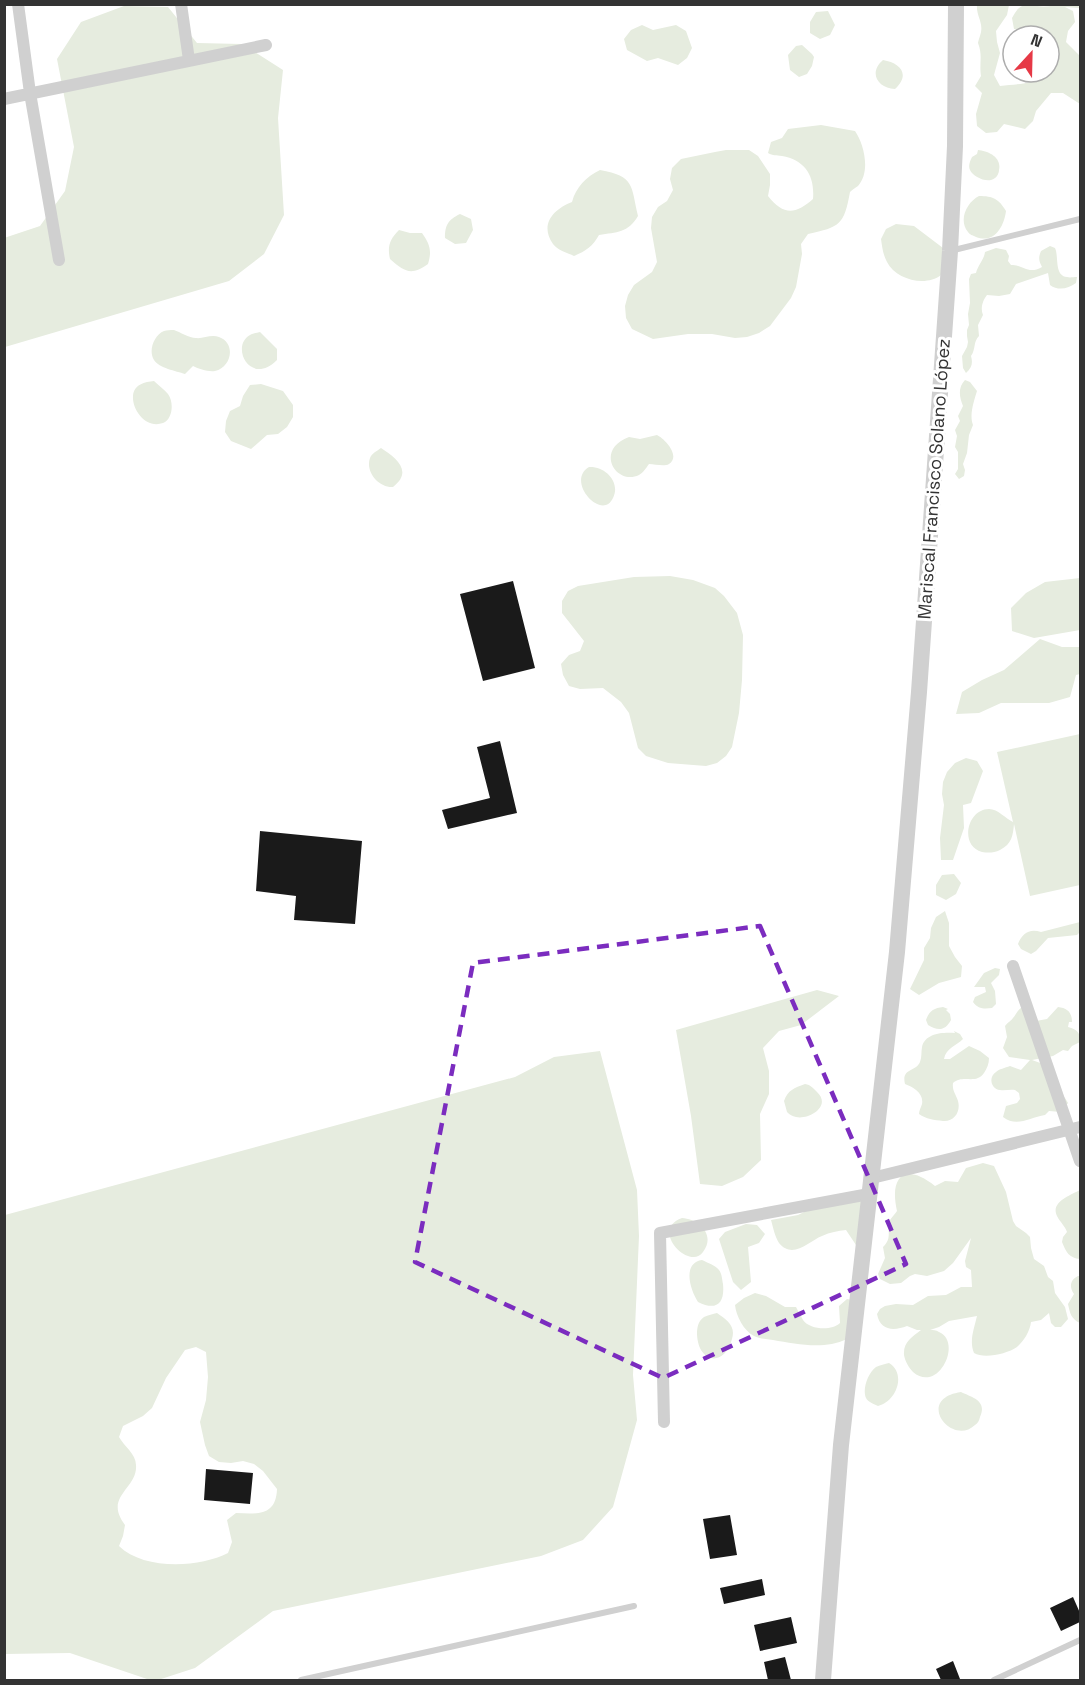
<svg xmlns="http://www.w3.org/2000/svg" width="1085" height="1685" font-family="'Space Grotesk',sans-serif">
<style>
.green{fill:#e6ecdf;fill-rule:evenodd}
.building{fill:#1a1a1a}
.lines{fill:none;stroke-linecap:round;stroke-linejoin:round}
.service{stroke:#d0d0d0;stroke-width:6}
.minor{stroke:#d0d0d0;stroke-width:12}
.tertiary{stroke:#d0d0d0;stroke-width:16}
.marked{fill:none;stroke:#7b2cbf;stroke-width:4.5;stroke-dasharray:12 8;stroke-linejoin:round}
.labels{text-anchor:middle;stroke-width:6;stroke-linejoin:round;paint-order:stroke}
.street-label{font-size:18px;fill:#333;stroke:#fff}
</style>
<rect width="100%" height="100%" fill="#fff"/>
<path class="green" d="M1062 4 1080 5V8L1065 7 1073 11 1075 22 1068 31 1066 42 1080 56V104L1063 93H1051L1036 111 1033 121 1025 129 1004 124 997 132 986 133 977 126 976 114 982 93 975 86 981 76C979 62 983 56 978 43 978 42 981 33 981 32 983 22 976 15 977 5H1009L1007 15 996 31 997 42 1000 53 994 75 1000 86C1012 84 1022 85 1034 81L1032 72H1049V36H1039L1037 28 1026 30 1014 29 1012 18C1019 5 1022 4 1037 6 1044 7 1055 6 1062 4Z
M124 6 168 7 197 43 242 44 283 70 278 118 284 215 264 254 229 281 5 347 4 238 40 226 65 191 74 147 57 59 81 22Z
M828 11 835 25 830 35 820 39 810 33V22L816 12Z
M642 25 653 30 676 25 686 31 692 48 687 58 678 65 658 58 647 61 627 50 624 39 631 30Z
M802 45 812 54 814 57 812 66 807 74 799 77 790 70 788 55 796 46Z
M883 60C900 63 911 74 895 89 878 88 868 73 883 60Z
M821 125 855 131C864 144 871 172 858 186 855 188 852 190 850 192 844 225 840 227 808 234L801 244 802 254 796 287 791 298 770 326 759 333 747 337 735 338 712 334H688L653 339 632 329 626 318 625 306 628 295 634 285 652 272 657 262 651 228 652 217 658 207 667 201 673 190 670 179 672 168 681 159 715 152 726 150H749L758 156 770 174V185L768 196C783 215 795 215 813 199 815 176 805 160 782 156 776 155 773 156 768 153L771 142 782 138 788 129Z
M978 150C988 151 1002 157 999 170 999 173 997 177 995 178 988 184 973 177 970 170 968 166 970 161 972 157L977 154Z
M600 170C635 176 631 186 638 216 628 233 617 232 599 235 593 246 586 251 574 256 568 253 557 250 553 244 539 224 554 209 572 202 576 187 586 177 600 170Z
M979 196C993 196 999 199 1006 211 1004 227 994 244 976 237 972 235 970 235 968 232 958 220 967 202 979 196Z
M460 214 471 219 473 230 466 243 455 244 445 238C445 225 448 220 460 214Z
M896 224 914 226 943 248 941 275C926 287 896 280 887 262 883 255 882 246 881 239L886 229Z
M399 230 410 233H422C430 244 432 251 428 264 411 276 405 272 390 259 387 246 390 239 399 230Z
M1050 246 1055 248C1059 256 1054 276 1067 277 1070 278 1073 277 1077 277L1076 283C1068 289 1058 291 1050 285L1048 273 1016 284 1010 294 999 296 987 295C983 300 980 308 983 315L978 325 979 336C973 342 976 349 971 356 973 363 972 368 966 373L963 368 962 356 967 347 968 342 967 336V330L969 325 968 314 970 303 969 279 971 274 976 273C978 265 984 260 985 252L996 248 1006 250 1009 256 1008 261 1011 265C1024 265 1028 275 1042 267 1039 261 1038 258 1041 251Z
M174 330C180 332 189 338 196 338 203 339 211 334 219 337 236 343 232 367 215 371 208 372 199 369 193 366L185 374C176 371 159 368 154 360 148 351 154 335 164 331 167 330 170 330 174 330Z
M260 332 277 349V360C250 387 230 346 250 335 253 333 257 333 260 332Z
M965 380 970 382 977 391C974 401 969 415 973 425L969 435 967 453 963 464 965 470 964 476 959 479 955 474 958 469V452L955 447 957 436 955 430 960 421 958 416 963 406C959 397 958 387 965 380Z
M154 381C158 385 164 389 168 394 174 402 173 419 163 423 146 429 132 410 133 396 134 384 145 382 154 381Z
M261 384 283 391 293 405V417L287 427 278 434 267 435 251 449 231 441 225 432 226 421 230 411 240 406 243 396 250 385Z
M657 435C665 439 681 456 669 464 664 467 655 464 649 464 646 468 643 473 639 475 616 486 594 450 629 437L640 439Z
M381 448C395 457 414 471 393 487 379 488 365 472 370 458 372 453 377 451 381 448Z
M589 467C605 466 621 482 613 498 602 522 565 481 589 467Z
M670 576 693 580 715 588 724 596 737 613 743 635 742 680 739 713 732 747 726 756 717 763 706 766 668 763 646 756 638 748 629 713 621 702 603 688 580 689 569 686 563 675 561 664 569 655 580 651 584 641 562 613V601L568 591 578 586 634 577Z
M1080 578V630L1034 638 1012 631 1011 608 1026 593 1045 582Z
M1040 639 1062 647H1080V674L1076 675 1070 697 1049 703H1001L979 713 956 714 962 692 982 680 1004 670Z
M1080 734V885L1030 896 1014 824C1013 835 1012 844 1000 850 994 853 988 853 982 852 959 846 967 809 989 809 998 809 1006 819 1013 822L997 752Z
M966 758 977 761 983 771 971 803 963 805 964 828 953 860H941L940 838 944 805 942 794 943 782 947 772 955 763Z
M954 874 961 883 956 894 946 900 936 895V885L942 875Z
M945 911 949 923V946L955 957 962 966 961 977 939 983 919 995 910 989 924 960V948L930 938 931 928 936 917Z
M1080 922V932L1077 935 1048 938 1036 951 1031 954 1021 949 1018 944C1022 933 1030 928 1041 932Z
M995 968 1000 969 999 975 991 983 995 991 996 1004 992 1008C984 1009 978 1009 973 1002L975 997 986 992 985 987H974L984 973Z
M817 990 839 996 801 1025 779 1031 763 1048 769 1071V1094L760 1114 761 1160 743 1177 722 1186 700 1184 691 1116 676 1030Z
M1024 1006 1036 1021 1047 1019 1058 1007C1067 1008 1072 1012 1072 1022H1069L1068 1027C1078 1030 1080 1032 1080 1042L1072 1046 1068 1051 1063 1050 1053 1056 1032 1060 1043 1064 1057 1090 1065 1098 1068 1103 1061 1112 1049 1111 1045 1115C1030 1117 1017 1128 1003 1117L1006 1106 1017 1103 1020 1099 1019 1093 1015 1090C1010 1089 1005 1091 1000 1090 991 1089 988 1077 996 1072 999 1069 1005 1068 1010 1066L1021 1070 1030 1060 1009 1057 1003 1048 1007 1037 1005 1026C1008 1022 1011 1021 1013 1018 1017 1013 1018 1009 1024 1006Z
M943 1007 948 1009 946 1010 950 1014 951 1020C945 1031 938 1031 928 1025L926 1020C929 1011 934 1008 943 1007Z
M954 1031 960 1034 963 1039C956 1046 946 1048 944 1059H950L969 1046 980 1051 989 1058C989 1064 987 1068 984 1073 976 1085 963 1074 953 1083 952 1091 956 1094 958 1101 961 1112 954 1122 943 1121 934 1120 926 1119 919 1114 919 1111 921 1107 922 1104 924 1093 913 1087 905 1084 901 1068 916 1072 920 1062 922 1057 921 1052 922 1047 925 1033 943 1032 955 1033Z
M600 1051 637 1190 639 1236 633 1375 637 1420 613 1507 583 1540 541 1556 273 1611 195 1668 158 1680H150L70 1653 5 1654V1215L515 1077 554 1057ZM196 1347 206 1352 208 1377 206 1400 200 1422 205 1445 209 1456 219 1462 231 1463 243 1461 254 1464 263 1471 277 1489C276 1516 258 1514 236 1513L227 1520 232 1542 228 1553C199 1568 143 1570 119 1546L123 1536 125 1525C103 1496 138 1489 136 1465 136 1454 124 1446 119 1437L123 1426 143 1416 152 1408 166 1378 185 1350Z
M805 1084C811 1085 813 1088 817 1092 832 1106 809 1120 796 1117 792 1116 790 1115 787 1112L784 1101C788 1090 794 1088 805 1084Z
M983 1163 994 1166 1006 1192 1013 1221 1016 1226 1026 1233 1030 1237 1031 1248 1034 1259 1044 1266 1048 1277 1053 1281 1055 1293 1065 1307 1068 1319 1061 1327H1055L1051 1323 1049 1313 1041 1320 1031 1322C1030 1331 1024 1341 1017 1347 1007 1354 984 1359 974 1353 969 1341 974 1329 977 1316L949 1321 939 1327 930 1330C933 1330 936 1330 939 1332 963 1342 938 1394 913 1372 909 1368 905 1361 904 1355 903 1342 912 1337 921 1330H917L907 1326C894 1331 880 1331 877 1314L880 1309 885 1306 896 1304 913 1305 928 1296 946 1295 961 1287H972L971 1270 966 1267 965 1261 971 1238 953 1263 944 1271 927 1276 915 1274 910 1276 901 1283 890 1284 880 1279 878 1274 885 1258 883 1247C893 1237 886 1231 890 1220 892 1217 895 1214 897 1211 889 1176 905 1162 935 1186L945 1181 958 1182 966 1168Z
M1080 1190V1259C1069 1258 1066 1252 1062 1242L1063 1237 1067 1232C1065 1226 1060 1222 1057 1216 1050 1202 1071 1195 1080 1190Z
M864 1198 856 1245 846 1230C838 1231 830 1232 822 1236 809 1241 793 1260 779 1243 775 1237 773 1227 771 1220L798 1215 808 1210Z
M682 1218C699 1219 716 1235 703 1252 690 1271 649 1230 682 1218Z
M746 1224 757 1225 765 1234 759 1243 748 1247 751 1282 741 1290 733 1282 719 1239 725 1232Z
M702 1260C708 1263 715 1265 719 1270 722 1274 722 1279 723 1284 725 1304 716 1311 698 1302 690 1290 682 1263 702 1260Z
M1078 1276H1080V1323C1071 1319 1070 1313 1068 1304L1074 1294C1069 1287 1070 1280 1078 1276Z
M755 1293 766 1296 785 1307H796C798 1311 801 1316 803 1320 810 1330 832 1331 840 1323L839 1306 847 1299 852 1300 847 1339C824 1350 797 1344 773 1340 767 1339 760 1339 754 1336 744 1331 736 1316 735 1305L744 1298Z
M717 1313C727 1320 736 1326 732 1339 724 1368 698 1363 697 1334 697 1328 698 1321 704 1317 708 1315 713 1314 717 1313Z
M889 1363C907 1374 896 1402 878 1406 874 1404 868 1402 866 1398 862 1389 868 1373 876 1367 880 1365 885 1364 889 1363Z
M961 1392C974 1398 987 1401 980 1417 979 1421 978 1423 975 1425 952 1447 914 1399 961 1392Z"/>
<path class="building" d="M513 581 535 668 483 681 460 594Z
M500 741 517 813 448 829 442 810 490 798 477 747Z
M260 831 362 841 355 924 294 920 296 896 256 891Z
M206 1469 253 1473 250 1504 204 1500Z
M730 1515 737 1555 710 1559 703 1519Z
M762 1579 765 1595 724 1604 720 1588Z
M1073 1597 1080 1613V1622L1061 1631 1050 1608Z
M791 1617 797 1643 760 1651 754 1625Z
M785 1657 791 1680H768L764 1662Z
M953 1661 960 1679 941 1680 936 1669Z"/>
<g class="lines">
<path class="service" d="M950 251 1080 219
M301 1680 634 1606
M994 1680 1080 1640"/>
<path class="minor" d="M18 4 30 93 59 260
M181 4 189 60
M4 99 266 45
M1013 966 1080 1161
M872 1178 1080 1127
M664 1422 660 1233 869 1194"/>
<path class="tertiary" d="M823 1680 841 1445 897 952 919 692 950 251 955 146 956 4"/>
</g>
<path class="marked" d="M760 926 906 1264 663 1378 415 1262 473 963Z"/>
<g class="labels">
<g class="street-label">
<text transform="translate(934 479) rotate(-86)" y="6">Mariscal Francisco Solano López</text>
</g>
</g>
<rect width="1085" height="1685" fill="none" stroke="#333333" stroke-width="12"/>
<g transform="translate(1031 54) rotate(22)"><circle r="28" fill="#ffffff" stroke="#adadad" stroke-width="1.5"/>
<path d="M0-4.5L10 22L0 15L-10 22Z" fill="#e63946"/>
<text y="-9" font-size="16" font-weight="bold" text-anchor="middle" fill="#333333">N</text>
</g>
</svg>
